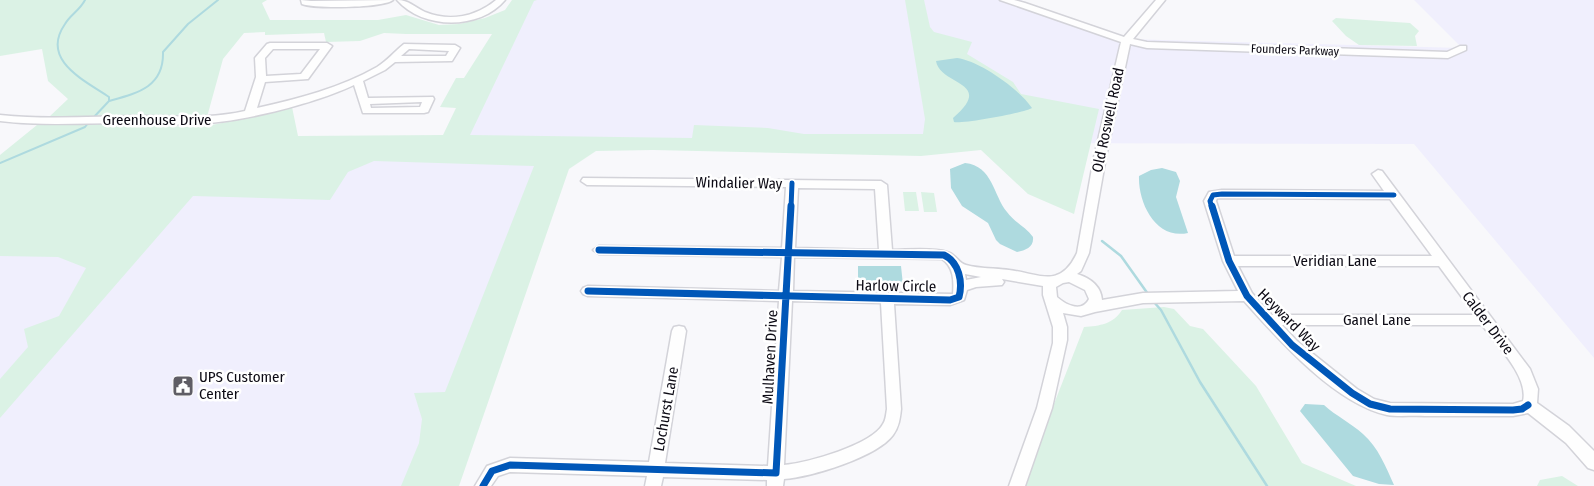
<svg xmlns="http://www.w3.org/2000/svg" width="1594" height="486" font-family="'Fira Sans Condensed',sans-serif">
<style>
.built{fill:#f0effd}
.green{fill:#dbf2e5}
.water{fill:#aedadf}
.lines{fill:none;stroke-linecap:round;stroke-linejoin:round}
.stream-far1{stroke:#aedadf;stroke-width:2}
.stream{stroke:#aedadf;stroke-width:2.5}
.minor-casing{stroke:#d3d3d9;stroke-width:3}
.minor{fill:#fefefe;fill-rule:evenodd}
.cycleway-far1-casing{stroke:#fff;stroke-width:8}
.cycleway-casing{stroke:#fff;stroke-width:10}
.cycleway-far1{stroke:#0057b8;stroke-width:5}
.cycleway{stroke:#0057b8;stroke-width:7}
.labels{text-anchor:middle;stroke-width:5;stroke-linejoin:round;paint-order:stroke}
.far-street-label{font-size:12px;fill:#0c0a14;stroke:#fff}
.street-label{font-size:15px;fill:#0c0a14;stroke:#fff}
.poi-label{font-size:15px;fill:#0c0a14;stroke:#fff;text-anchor:start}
</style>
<rect width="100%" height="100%" fill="#f8f8fb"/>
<path class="built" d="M527 0H1022L1023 3 1126 39 1462 48 1414 0H1594V358L1414 144 568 142 454 486H0V173L463 140Z"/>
<path class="green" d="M0 0H267L262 3 270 20H378L406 15 439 25 459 24 485 18 505 10 512 0H537L534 1 470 135 692 138 694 125 768 128 804 134H923L925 119 905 0H924L930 27 934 32 972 42 967 54 1013 82 1021 94 1099 109 1074 214 1028 194 981 150 921 156 653 150 596 151 569 169 459 486H401L419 443 422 419 414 393 445 392 534 166 374 161 348 172 330 200 193 196 0 418V379L28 347 24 329 59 316 86 268 58 257 0 256V155L37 125 105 124 201 127 254 117 292 107 298 136 443 135 456 108 440 107 456 78H464L492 34H406L384 33 360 41 326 42 324 33 265 35V32L244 33 223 59 207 117 156 115 49 117 68 99 48 81 42 49 0 56Z
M1336 18 1410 23 1419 31 1415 36 1417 46 1359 45 1346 36 1332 21Z
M903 192H916L919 211H905Z
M921 192 934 193 937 212H924Z
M1164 307 1174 309 1190 326 1203 329 1256 386 1302 463 1356 486H1022L1084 327C1100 326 1113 324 1122 310Z
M1562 476 1578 486H1537L1540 480Z"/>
<path class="water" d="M957 58C980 61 1019 89 1032 108 1024 113 962 124 954 122L953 118C996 81 940 86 936 61Z
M965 163C993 166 993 195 1007 212 1014 222 1026 227 1033 237 1034 247 1026 250 1017 252L1000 244 996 240 988 223 962 206 951 188 950 169Z
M1162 168 1176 172 1180 181 1176 197 1188 233C1156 240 1138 203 1139 176L1151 170Z
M858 266H901L903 285 858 284Z
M1305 404 1324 405C1336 416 1351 423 1363 434 1378 447 1386 467 1394 485L1379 484 1353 476 1300 411Z"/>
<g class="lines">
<path class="stream-far1" d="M85 0C80 10 70 15 65 24 40 60 84 80 109 97V101
M109 101C138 93 164 87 163 52L188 24 218 0
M93 118 109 101
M0 163 85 127 89 122"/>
<path class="stream" d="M1102 241 1121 256 1148 294
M1153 301 1161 310 1200 382 1267 486"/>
<g class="minor-casing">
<path id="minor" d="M301 0 311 1 393 0C383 8 315 9 302 4Z
M397 0C409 0 414 7 425 12 449 22 476 17 496 0H505C480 30 423 30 397 0Z
M1000 0H1014L1025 3 1124 37 1156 0H1165L1133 39 1147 42 1447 52 1460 46H1466V50L1448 58 1147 48 1130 44 1106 157 1089 253 1081 271 1077 274C1090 278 1101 286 1102 300L1143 293 1238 291 1223 261 1204 201 1209 192 1222 190 1384 191 1372 174 1378 170 1382 171 1530 369 1538 389 1537 403 1569 426 1594 451V470L1588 468 1566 443 1528 413 1513 416C1484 416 1455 416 1425 416 1413 415 1399 417 1387 415 1334 403 1278 339 1244 301L1143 303 1095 312 1081 316 1063 313 1067 327V340L1052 408 1025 486H1009L1037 408 1053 343V327L1043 295V286L1002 279 1004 282 1002 285 976 287 967 290 964 300 950 305 894 304 901 409C900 418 899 427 893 435 877 457 811 477 784 479L783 486H767V480L663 477 661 486H645L647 476 510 472 498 476 491 486H475L487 466 510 458 649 462 672 331 674 327 679 326 684 327 686 331 665 463 768 466 779 301 588 296 583 294 581 291 583 288 588 286 779 291 782 257 599 254 593 250 599 246 782 248 786 187 587 185 581 181 583 178 881 181 887 185 892 250C907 250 933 247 947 252 956 254 958 263 966 265 980 269 995 268 1009 270 1040 274 1060 289 1077 253L1094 157 1121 42ZM798 188 875 189 879 250 795 248ZM1217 198 1390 199 1432 256H1234L1216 201ZM794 257 942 259C954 267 954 281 953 294L793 291ZM1238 266H1439L1475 315H1272L1252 293ZM965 274 981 277 966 280ZM1069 282 1085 290 1089 299C1082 313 1066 305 1057 297L1056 287 1063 283ZM792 301 881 303 887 409C886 414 886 420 883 424 872 445 807 463 784 465ZM1282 325H1482C1496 344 1529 377 1523 401L1513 404 1390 403 1374 399 1357 389 1297 341Z
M270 43H327L332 46 308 79 265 82 257 108C298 99 340 88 377 67 387 61 395 51 404 44L455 45 460 48 452 61 395 62 385 70 363 81 368 98 433 97 434 99 428 112 424 113H363L354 85C314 104 238 123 193 124 170 125 148 122 125 123 83 123 41 126 0 121V115C47 120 95 116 142 116 177 116 211 119 245 111L256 77 255 58 267 44ZM273 49H320L301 74 266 76 265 58ZM409 49 449 51 446 56H401ZM422 102 420 107 371 108 370 104Z"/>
</g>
<use href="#minor" class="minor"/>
<g class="cycleway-far1-casing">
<path id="cycleway-far1" d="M791 208 792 183
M1212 208 1210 201 1213 195 1222 194 1394 195"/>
</g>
<g class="cycleway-casing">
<path id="cycleway" d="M1212 206 1229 261 1247 296 1292 345 1352 393 1370 404 1390 409 1513 410 1522 409 1528 405
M588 291 950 300 959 297C963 282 959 262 944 255L599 250
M483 486 492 471 510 465 776 473 791 206"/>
</g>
<use href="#cycleway-far1" class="cycleway-far1"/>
<use href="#cycleway" class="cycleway"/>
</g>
<defs>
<g id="civic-square" transform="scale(1.125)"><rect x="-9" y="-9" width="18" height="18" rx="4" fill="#5f5d65" stroke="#fff"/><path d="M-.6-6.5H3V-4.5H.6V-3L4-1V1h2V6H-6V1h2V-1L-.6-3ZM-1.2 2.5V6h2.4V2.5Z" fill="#fff"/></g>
</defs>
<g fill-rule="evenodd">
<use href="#civic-square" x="183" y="386"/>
</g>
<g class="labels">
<g class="far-street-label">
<text transform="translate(1295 50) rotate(2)" y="4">Founders Parkway</text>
</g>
<g class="street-label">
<text x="157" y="125">Greenhouse Drive</text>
<text transform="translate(1108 120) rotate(-78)" y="5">Old Roswell Road</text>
<text transform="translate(739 183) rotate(1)" y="5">Windalier Way</text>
<text x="1335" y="266">Veridian Lane</text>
<text transform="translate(896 286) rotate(1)" y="5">Harlow Circle</text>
<text transform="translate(1289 320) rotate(45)" y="5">Heyward Way</text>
<text x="1377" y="325">Ganel Lane</text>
<text transform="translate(1488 323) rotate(53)" y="5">Calder Drive</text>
<text transform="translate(770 357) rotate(-87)" y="5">Mulhaven Drive</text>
<text transform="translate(666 409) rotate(-80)" y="5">Lochurst Lane</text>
</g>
<g class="poi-label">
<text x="199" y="382">UPS Customer<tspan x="199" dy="17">Center</tspan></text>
</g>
</g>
</svg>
